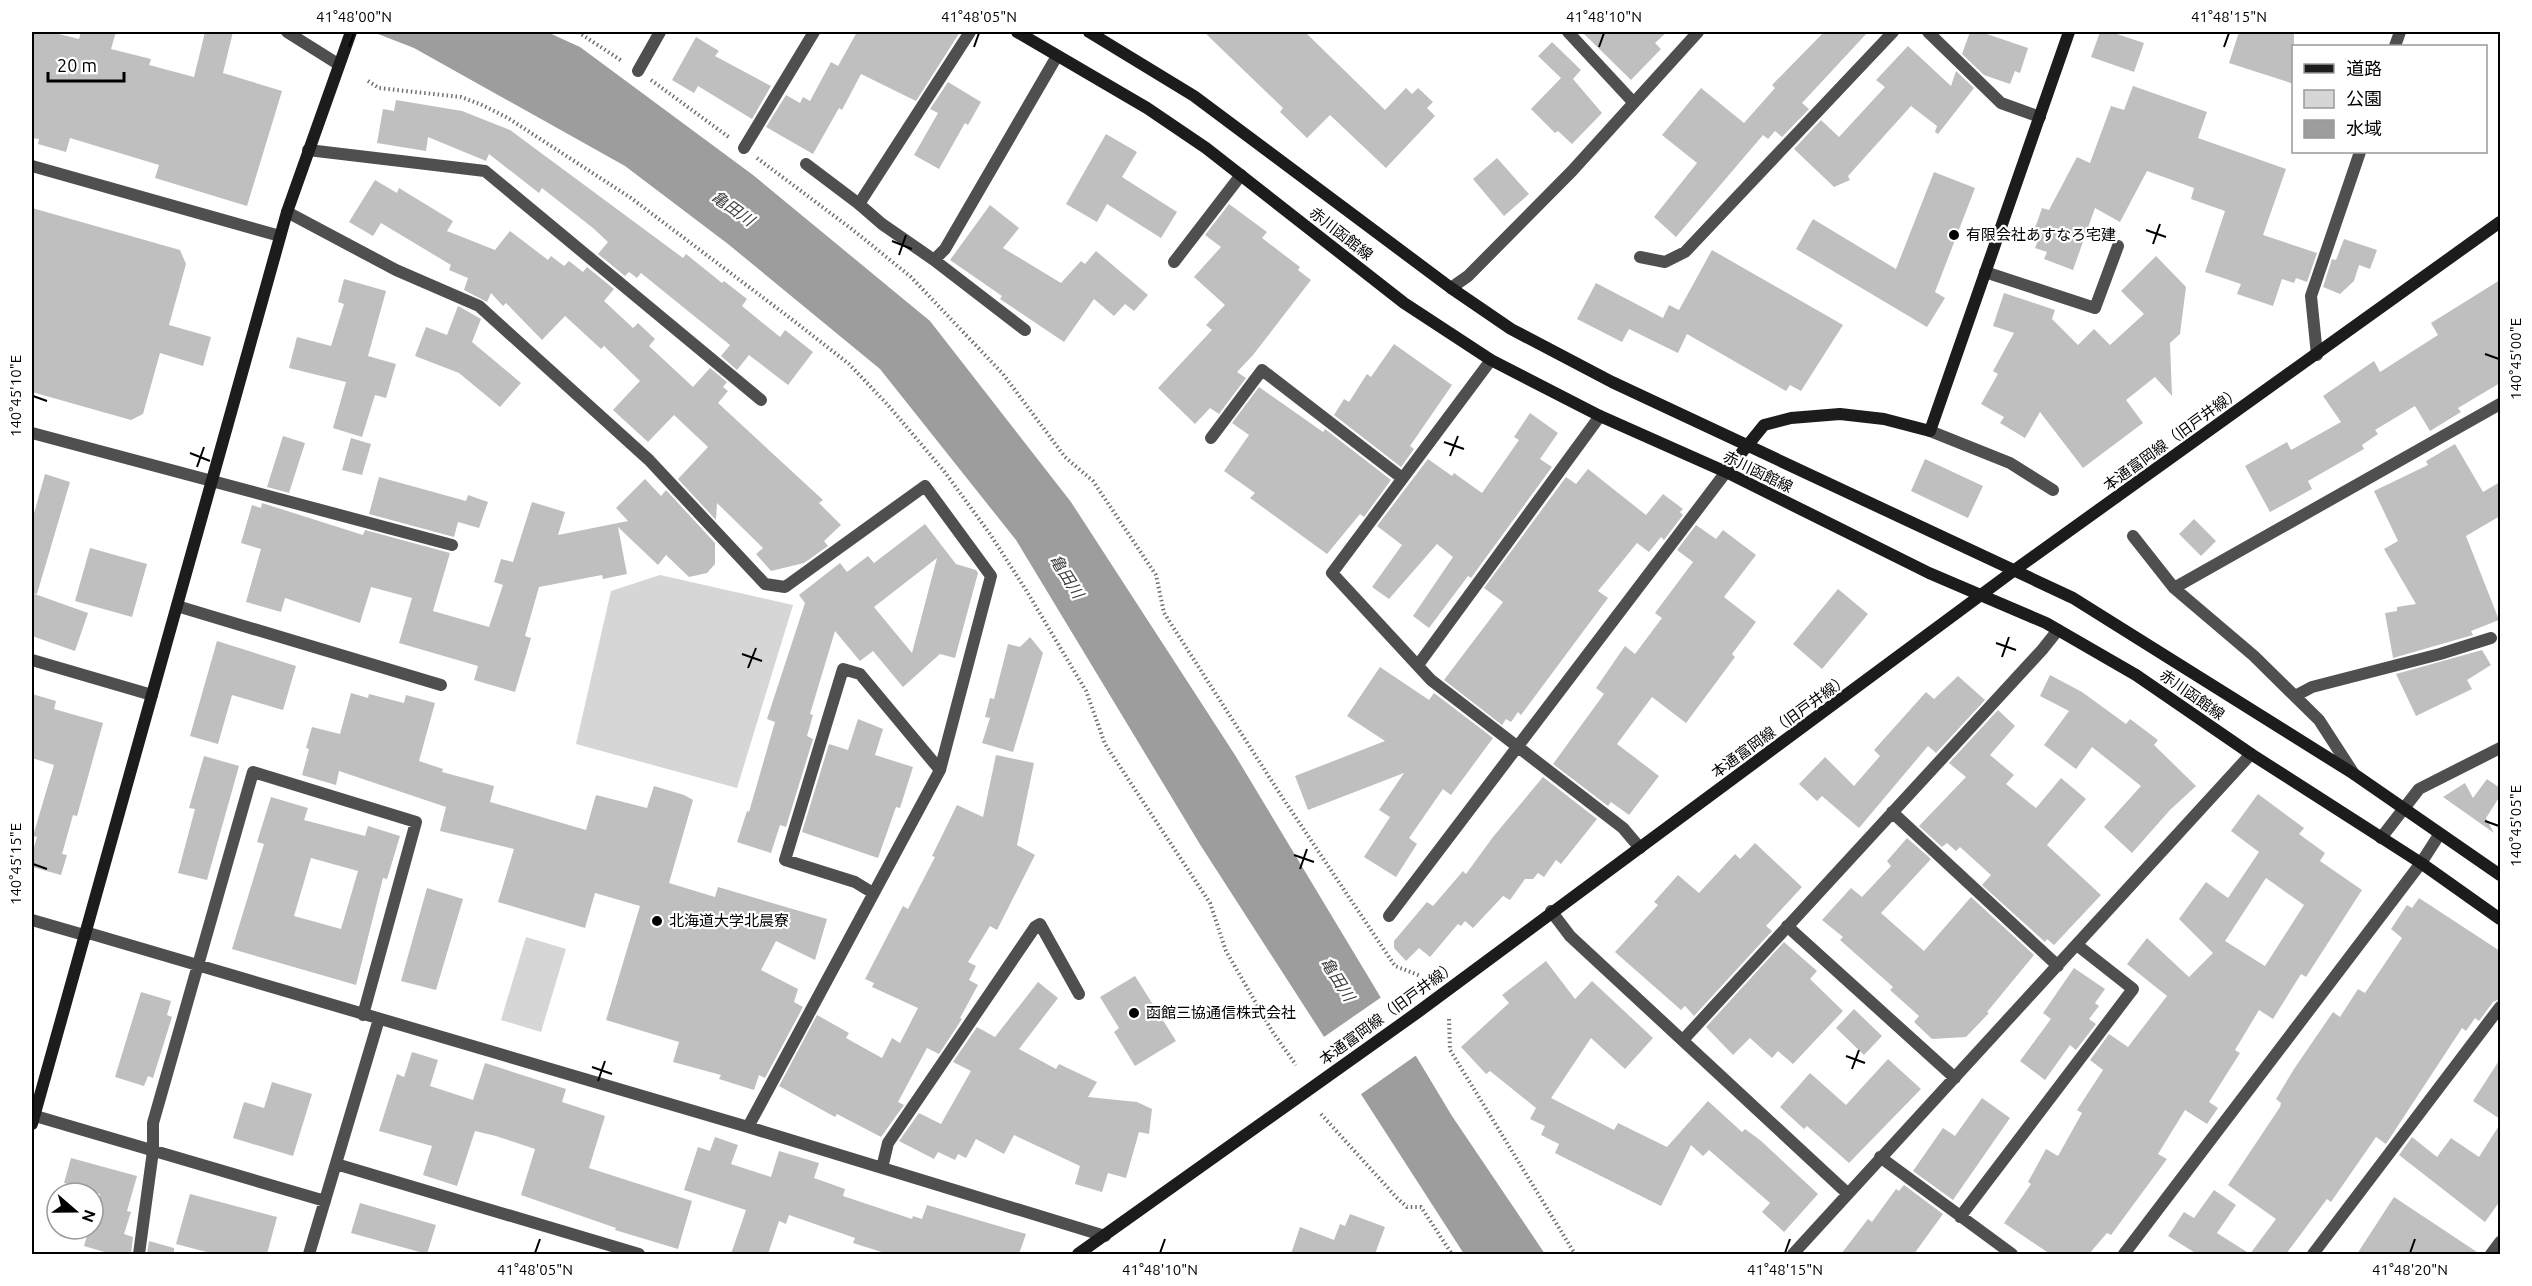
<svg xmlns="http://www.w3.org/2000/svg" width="2532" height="1286" font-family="Ubuntu,'Noto Sans JP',sans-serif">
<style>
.green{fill:#d6d6d6}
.water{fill:#9d9d9d}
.pier{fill:#fff}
.building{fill:#bfbfbf;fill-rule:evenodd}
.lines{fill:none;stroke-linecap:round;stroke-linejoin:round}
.path{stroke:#717171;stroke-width:4;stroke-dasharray:1.5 3;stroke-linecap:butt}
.lane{stroke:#4f4f4f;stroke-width:12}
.street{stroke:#4f4f4f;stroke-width:12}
.secondary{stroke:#1c1c1c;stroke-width:12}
.ticks{fill:none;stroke:#000;stroke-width:2}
.poi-dot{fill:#000;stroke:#fff;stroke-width:2}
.labels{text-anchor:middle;stroke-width:4.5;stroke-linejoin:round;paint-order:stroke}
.street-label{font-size:15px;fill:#000;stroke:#fff}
.poi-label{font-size:15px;fill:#000;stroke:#fff;text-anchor:start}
.water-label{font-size:16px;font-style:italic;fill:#3e3e3e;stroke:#fff}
.neatline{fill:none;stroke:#000;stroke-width:2}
.ticks-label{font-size:15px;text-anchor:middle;fill:#000}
</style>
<rect width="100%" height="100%" fill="#fff"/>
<path class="green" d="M660 575 793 605 737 788 576 744 611 591Z
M526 937 566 949 541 1032 501 1020Z"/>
<path class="water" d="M373 32H547L580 47 753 175 930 321 1071 502 1235 755 1452 1116 1545 1254H1464L1201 846 1016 540 880 369 728 244 625 166 414 48Z"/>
<path class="pier" d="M1383 996 1418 1054 1357 1097 1321 1039Z"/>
<path class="building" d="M32 32H51L79 39 81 32H116L111 49 151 59 149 65 194 77 205 32H233L223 73 282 91 247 206 155 178 159 165 70 138 66 152 38 144 39 139 32 138Z
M857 32H960L916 101 861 74 842 110 839 108 813 154 766 127 786 95 800 103 803 97 810 101 831 62 838 66Z
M1204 32H1305L1385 110 1406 88 1412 94 1418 88 1433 102 1427 108 1435 116 1386 168 1330 115 1307 138 1280 112 1283 108Z
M1582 32H1667L1655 43 1661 49 1631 80Z
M1824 32H1868L1802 103 1809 109 1782 137 1775 131 1768 139 1763 135 1676 237 1654 217 1697 163 1662 135 1701 88 1744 123 1775 88 1772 85Z
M1970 32H1981L2028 48 2020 73 2015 71 2010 84 1984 75 1962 54Z
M2100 32H2111L2144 43 2134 72 2091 57Z
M2239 32H2294V84L2229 63Z
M696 37 719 51 715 56 771 86 752 119 698 86 694 93 672 80Z
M1552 42 1581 70 1573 79 1602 113 1572 144 1558 131 1555 133 1531 109 1561 78 1538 56Z
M1908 46 1951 86 1956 71 1974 88 1938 134 1935 132 1937 126 1911 106 1848 176 1850 180 1834 187 1794 149 1821 120 1839 137 1885 87 1876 80Z
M948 82 981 102 968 125 965 123 939 169 914 155 938 113 930 109Z
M2133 86 2207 112 2198 138 2286 169 2263 235 2317 253 2307 282 2296 278 2294 283 2282 279 2273 306 2237 294 2241 284 2205 272 2225 211 2191 199 2194 188 2147 171 2120 222 2095 208 2073 270 2044 259 2047 252 2035 248 2041 233 2034 231 2042 208 2049 210 2077 157 2090 163 2111 106 2124 110Z
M396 100 462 111 510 130 683 258 686 254 722 283 724 281 747 299 742 306 780 337 785 330 813 352 788 385 749 355 737 370 721 356 730 345 641 273 637 278 629 272 625 276 598 254 608 242 593 228 542 188 539 193 489 154 486 161 428 137 426 151 377 143 383 109 394 111Z
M1106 134 1137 152 1122 177 1177 212 1161 238 1107 204 1097 222 1066 204Z
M1497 158 1529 194 1504 216 1473 179Z
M1934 172 1975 188 1935 292 1945 298 1927 327 1796 249 1813 219 1896 269Z
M375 180 397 193 399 188 453 221 447 231 495 250 510 231 548 260 551 256 564 266 569 261 583 272 587 267 614 289 604 301 633 328 638 323 655 339 649 346 693 387 710 368 727 382 723 387 728 391 718 403 823 500 819 503 841 525 824 541 828 546 804 563 771 571 756 554 763 548 717 503 716 520 678 479 708 447 674 415 648 442 613 410 640 381 604 346 601 349 565 316 542 340 506 303 503 306 491 293 487 302 464 290 468 278 449 270 451 265 381 223 373 236 349 222Z
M1229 204 1267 232 1262 238 1300 267 1298 270 1311 280 1253 355 1237 372 1246 378 1219 414 1210 408 1195 424 1158 388 1212 330 1206 325 1225 305 1194 277 1221 247 1205 235Z
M990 205 1019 228 1003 248 1061 283 1081 261 1085 264 1096 251 1148 295 1134 311 1125 304 1114 316 1094 299 1064 342 1000 299 1002 296 950 260Z
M32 208 180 250 186 264 169 325 211 337 203 366 160 353 143 414 131 420 32 392Z
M2344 239 2377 250 2370 269 2359 265 2354 281 2340 294 2323 287 2332 259 2336 260Z
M1712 250 1843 325 1801 391 1790 385 1786 391 1687 334 1678 353 1629 329 1622 342 1577 319 1596 283 1663 318 1669 305 1679 310Z
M2156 256 2186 287 2180 334 2170 343 2172 396 2155 377 2126 400 2143 423 2083 468 2040 412 2025 438 2000 423 2004 417 1981 404 1998 374 1993 371 2014 333 1993 326 2004 293 2055 310 2052 319 2078 345 2094 329 2110 345 2144 314 2121 291Z
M344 279 386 291 368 356 396 364 386 398 375 395 362 437 333 428 346 382 289 368 297 337 331 346 344 304 338 302Z
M2500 280V383L2458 408 2461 412 2430 431 2415 406 2375 430 2378 434 2362 445 2364 449 2308 481 2312 489 2270 512 2245 466 2287 442 2291 450 2341 422 2323 396 2374 361 2380 372 2438 335 2431 323Z
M458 306 481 319 472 342 521 383 500 407 459 373 415 356 426 327 447 335Z
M1394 344 1452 385 1410 446 1414 449 1401 467 1334 415 1344 399 1349 402 1367 374 1371 377Z
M1259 387 1323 432 1325 429 1391 480 1364 517 1360 514 1327 554 1250 498 1255 493 1224 471 1249 435 1232 423Z
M1530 413 1558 433 1540 459 1552 467 1471 578 1468 576 1429 628 1413 616 1453 557 1437 544 1389 599 1372 587 1402 545 1377 526 1428 459 1452 476 1454 473 1482 493 1519 440 1514 437Z
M283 436 305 443 289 493 267 487Z
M351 438 371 444 362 475 342 470Z
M2455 444 2483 492 2500 482V516L2466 536 2499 620 2471 631 2473 635 2393 658 2385 613 2397 611V607L2416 604 2384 549 2398 541 2374 491 2428 465 2426 461Z
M1925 459 1983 486 1968 518 1911 491Z
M1588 469 1646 515 1663 494 1683 509 1680 512 1683 515 1664 540 1661 537 1649 552 1637 543 1598 591 1608 598 1521 715 1518 712 1511 722 1506 719 1502 725 1444 680 1503 602 1484 588 1566 477 1576 484Z
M45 474 70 482 37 594 32 593 88 613 75 651 32 636V521Z
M379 477 466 501 468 495 488 502 479 528 458 522 454 537 369 514Z
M645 479 661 496 666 490 715 543V564L707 573 689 577 666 555 658 565 618 527 627 574 603 579 602 575 539 587 525 636 531 638 515 692 474 680 478 666 399 643 412 598 371 587 360 623 285 598 281 612 246 602 261 549 241 543 252 505 261 508 262 503 363 535 365 530 450 553 433 611 489 627 503 585 494 582 501 559 513 562 532 502 565 512 558 535 628 521 616 508Z
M2194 519 2216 541 2201 556 2179 534Z
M925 524 956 564 976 570 978 573 955 658 940 654 903 687 873 651 860 661 835 631 810 714 813 715 807 736 813 739 786 827 780 825 771 853 737 842 747 811 749 812 775 722 767 719 805 603 799 595 840 563 847 572 868 556 874 563ZM937 558 912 653 874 607Z
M1696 525 1716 539 1723 530 1756 555 1724 597 1756 622 1732 654 1735 657 1686 723 1652 697 1617 744 1659 776 1629 815 1611 802 1608 806 1553 764 1604 694 1596 688 1625 646 1635 654 1662 618 1655 613 1693 562 1677 550Z
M90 548 147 564 132 617 75 601Z
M1838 589 1868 614 1822 669 1793 644Z
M1030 637 1043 653 1013 752 982 743 990 718 985 717 990 698 994 699 1008 644 1020 647Z
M217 641 296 666 283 710 232 695 218 744 190 736Z
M2482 650 2491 665 2467 680 2472 689 2416 716 2396 674Z
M1380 667 1429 700 1434 693 1493 738 1451 795 1443 789 1409 838 1417 844 1396 877 1364 857 1390 817 1379 810 1404 773 1308 810 1295 776 1385 741 1347 716Z
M2050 675 2082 692 2126 724 2130 719 2158 740 2154 745 2196 786 2170 810 2132 853 2104 827 2141 786 2092 747 2076 769 2044 745 2069 711 2040 696Z
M1958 676 1985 700 1936 753 1928 746 1859 828 1822 796 1817 801 1799 784 1825 757 1854 786 1880 756 1874 750 1926 692 1934 699Z
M351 693 368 698 369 694 404 703 406 695 435 703 419 761 443 769 442 772 494 786 490 802 586 830 596 795 647 808 654 786 684 795 693 800 669 883 715 897 718 887 827 919 815 960 776 941 761 970 798 989 794 1002 803 1007 765 1078 759 1075 754 1090 719 1079 721 1075 673 1062 679 1042 606 1020 640 906 595 893 585 928 498 902 514 849 440 831 446 807 339 771 336 785 302 775 309 749 306 748 312 727 340 734Z
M32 694 56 701 54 709 103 723 77 816 73 815 62 854 67 855 61 875 32 867V854L37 837 33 836 54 765 32 758Z
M1998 710 2015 726 1990 755 2014 775 2006 784 2036 808 2061 778 2086 799 2047 845 2101 895 2054 945 2047 939 2045 942 1982 885 1991 875 1960 847 1956 851 1947 843 1942 847 1919 826 1966 777 1949 763Z
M858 719 883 729 875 755 913 767 900 808 896 807 878 858 802 832 829 744 848 750Z
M996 755 1034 763 1017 845 1035 855 997 930 990 926 968 962 976 966 969 980 978 985 960 1018 962 1019 939 1054 927 1048 898 1102 904 1105 881 1137 837 1114 835 1117 779 1086 817 1015 849 1033 846 1038 882 1058 892 1038 900 1043 918 1008 872 987 874 983 865 979 903 906 908 909 935 857 932 856 957 805 983 817Z
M204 756 239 766 207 880 178 873 195 809 189 808Z
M1543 777 1597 819 1561 864 1556 860 1544 877 1538 873 1533 879H1525L1510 900 1503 896 1473 928 1465 921 1461 926 1458 924 1430 957 1419 948 1406 961 1394 948V941L1427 902 1433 906 1463 871 1466 874 1493 837Z
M2487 779 2500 788V796L2486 818 2494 833 2443 797 2465 783 2473 798Z
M2258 794 2304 828 2299 834 2325 853 2320 861 2362 890 2306 977 2301 974 2273 1019 2259 1010 2235 1050 2240 1053 2209 1102 2218 1108 2207 1124 2185 1110 2158 1154 2167 1159 2111 1235 2107 1233 2089 1254H2050L2004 1223 2031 1184 2028 1182 2046 1149 2058 1156 2082 1113 2077 1110 2103 1070 2090 1060 2109 1034 2128 1047 2167 996 2127 964 2147 938 2189 977 2213 953 2179 919 2206 882 2228 898 2259 852 2231 831ZM2266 878 2304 905 2265 966 2225 941Z
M271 797 308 808 304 820 365 836 368 826 400 836 387 879 383 878 356 985 232 949 264 844 257 842ZM311 858 358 871 341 929 294 916Z
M1907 838 1931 859 1881 913 1924 951 1971 897 2034 955 1987 1012 1989 1013 1966 1037 1932 1039 1914 1022 1919 1016 1890 990 1893 987 1840 940 1843 937 1822 920 1851 888 1862 897 1891 866 1887 861Z
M1755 843 1802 887 1766 926 1772 931 1694 1016 1685 1006 1681 1010 1615 952 1658 905 1654 902 1678 875 1699 893 1735 854 1740 859Z
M427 888 463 899 436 990 401 981Z
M2419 898 2500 951V999L2493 1002 2479 1021 2475 1018 2466 1031 2462 1028 2386 1144 2376 1137 2331 1202 2327 1199 2286 1254H2197L2168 1236 2184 1212 2194 1218 2214 1190 2236 1205 2217 1233 2250 1254 2276 1219 2228 1185 2280 1107 2281 1103 2276 1099 2294 1069 2333 1012 2340 1017 2358 989 2365 993 2402 938 2391 929 2407 905 2412 908Z
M1784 942 1817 971 1810 979 1843 1011 1793 1064 1778 1051 1772 1058 1750 1038 1733 1055 1706 1027Z
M1546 961 1575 999 1592 981 1653 1038 1625 1069 1591 1038 1551 1098 1614 1130 1618 1123 1667 1147 1708 1101 1742 1132 1745 1129 1760 1140 1818 1194 1784 1232 1762 1212 1770 1203 1709 1150 1703 1156 1691 1145 1661 1206 1555 1153 1559 1144 1541 1135 1545 1126 1530 1119 1536 1108 1490 1071 1486 1074 1461 1047 1509 1003 1502 995Z
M2074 968 2105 989 2095 1003 2099 1006 2089 1019 2096 1024 2076 1050 2070 1045 2045 1080 2020 1061 2051 1019 2043 1013Z
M1135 976 1176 1041 1135 1066 1114 1032 1119 1028 1100 997Z
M1038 982 1058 998 1019 1049 1056 1069 1059 1064 1097 1082 1088 1097 1137 1102 1152 1109 1149 1134 1139 1132 1126 1178 1108 1173 1102 1192 1075 1184 1080 1166 1014 1135 1004 1154 976 1139 966 1158 958 1154 955 1160 938 1152 934 1159 899 1141 919 1113 941 1124 971 1071 953 1062 977 1027 995 1037Z
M141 992 171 1001 167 1015 172 1017 153 1078 148 1076 144 1086 115 1077Z
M1854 1009 1882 1036 1864 1055 1836 1028Z
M412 1052 438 1060 430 1086 473 1100 485 1063 566 1089 562 1102 605 1116 589 1168 692 1201 678 1249 615 1230 616 1228 521 1195 535 1149 496 1136 475 1131 457 1186 423 1175 432 1146 379 1131 397 1074 404 1077Z
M1888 1059 1921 1089 1849 1163 1807 1126 1804 1129 1780 1107 1810 1073 1846 1105Z
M2500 1059V1119L2473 1101Z
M272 1082 312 1094 293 1156 233 1138 244 1102 264 1108Z
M1982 1098 2010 1118 1953 1200 1913 1171 1943 1128 1955 1136Z
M2500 1124V1201L2485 1222 2399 1155 2412 1137 2437 1157 2451 1138 2479 1157Z
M715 1137 738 1145 731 1164 771 1177 779 1151 819 1163 814 1178 845 1189 843 1196 912 1219 913 1216 922 1219 927 1205 1026 1234 1019 1254H888L853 1243 855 1238 789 1215 786 1224 779 1221 768 1254H731L746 1210 684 1190 698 1147 710 1151Z
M71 1158 137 1176 127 1211 131 1212 124 1234 133 1237 131 1254H111L84 1246 89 1229H93V1217L100 1194 64 1183Z
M1904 1185 1943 1214 1914 1254H1841L1868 1219 1872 1222 1896 1189 1899 1191Z
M190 1194 277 1217 267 1254H214L176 1244Z
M2394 1197 2480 1254H2357Z
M360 1203 436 1225 427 1254 351 1233Z
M1350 1214 1385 1227 1375 1254H1291L1300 1227 1334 1240 1340 1224 1345 1226Z
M149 1241 174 1248V1254H147Z"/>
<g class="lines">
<path class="path" d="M578 32 622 61
M651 80 730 138
M368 81 379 88 461 97 480 104 508 118 631 198 794 321 849 364 887 404 944 471 990 534 1026 590 1086 691 1105 744 1210 903 1226 951 1272 1031 1296 1065
M757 158 853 230 911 277 1003 374 1065 457 1093 481 1156 575 1164 613 1282 797 1395 966 1421 976
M1449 1019 1450 1050 1575 1254
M1321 1114 1397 1198 1407 1207H1421L1452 1254"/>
<path class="lane" d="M806 164 859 204
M1985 272 2095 308 2118 246
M139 1254 153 1151"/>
<path class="street" d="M287 32 338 64
M970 32 859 204 882 224 934 260 945 249 1057 56
M1568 32 1633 102
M1928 32 2001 103 2040 117
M2395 46 2400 32
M638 71 660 32
M744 148 814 32
M308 150 485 171 761 400
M32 166 280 236
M287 212 396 270 479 306 649 460 765 584 785 587 925 486 991 576 940 770 748 1127
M1640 257 1665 262 1685 252 1893 32
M934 260 1025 330
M1174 262 1241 175
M1451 288 1468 276 1572 171 1698 32
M2317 355 2311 296 2360 152
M1491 360 1332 573 1431 680 1623 828 1640 848
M1930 431 2010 463 2053 490
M32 433 452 545
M1211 438 1262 370 1402 478
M2133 536 2174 588 2254 656 2319 720 2354 774
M2174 588 2500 404
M177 606 441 685
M32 660 152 695
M1418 665 1600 416
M2295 696 2312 687 2440 654 2491 638
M1892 812 2058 966
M2381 838 2419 789 2500 748
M873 893 855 882 785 860 843 669 860 674 940 770
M1551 911 1570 936 1847 1193
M1389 916 1726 472
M32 920 84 935
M1787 926 1955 1078
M85 932 748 1127 1105 1236
M1683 1040 2042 650 2058 630
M32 1115 325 1201
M153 1151V1123L253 772 416 822 363 1015
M1880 1157 2012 1254
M336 1164 639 1254
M882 1168 888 1143 1035 927 1040 924 1079 994
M1960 1217 2133 989 2077 945
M309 1254 379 1019
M1793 1254 2251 754
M2124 1254 2421 863 2439 835
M2313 1254 2500 1007
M2491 1254 2500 1242"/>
<path class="secondary" d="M1017 32 1147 108 1206 148 1404 303 1491 360 1600 416 1726 472 1929 573 2046 623 2136 675 2251 754 2421 863 2500 919
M1089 32 1194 96 1451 288 1511 329 1612 382 2073 598 2354 774 2500 875
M1726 472 1764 425 1791 418 1840 414 1884 419 1930 431 2069 32
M32 1124 287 212 351 32
M1078 1254 1418 1012 2016 569 2500 222"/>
</g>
<path class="ticks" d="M349 47 354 33M974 47 979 33M1599 47 1604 33M2224 47 2229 33M2146 230 2166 237M892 241 912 249M2153 244 2160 224M899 255 906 235M2485 354 2499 359M33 396 47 401M1444 442 1464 449M190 453 210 461M1450 456 1458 436M197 467 204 447M1996 643 2016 650M742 654 762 661M2002 657 2009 637M748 668 756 648M2485 821 2499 826M1294 855 1314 862M33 864 47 869M1300 869 1307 849M1846 1056 1865 1063M592 1067 612 1074M1852 1069 1859 1050M598 1081 605 1061M535 1253 540 1239M1160 1253 1165 1239M1785 1253 1790 1239M2410 1253 2415 1239"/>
<g class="poi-dot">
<circle cx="1954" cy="235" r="6"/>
<circle cx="657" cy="921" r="6"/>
<circle cx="1134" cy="1013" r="6"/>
</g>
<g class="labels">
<g class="street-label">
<text transform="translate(1341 234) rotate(38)" y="5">赤川函館線</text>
<text transform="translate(2172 439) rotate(-36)" y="5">本通富岡線（旧戸井線）</text>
<text transform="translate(1758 472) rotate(26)" y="5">赤川函館線</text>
<text transform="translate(2192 695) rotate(35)" y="5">赤川函館線</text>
<text transform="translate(1780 726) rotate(-36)" y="5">本通富岡線（旧戸井線）</text>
<text transform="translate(1388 1013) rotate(-36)" y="5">本通富岡線（旧戸井線）</text>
</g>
<g class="poi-label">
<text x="1966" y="240">有限会社あすなろ宅建</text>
<text x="669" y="926">北海道大学北晨寮</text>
<text x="1146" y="1018">函館三協通信株式会社</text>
</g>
<g class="water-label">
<text transform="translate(733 208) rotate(35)" y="6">亀田川</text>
<text transform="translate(1067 576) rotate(58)" y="6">亀田川</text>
<text transform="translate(1338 979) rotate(58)" y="6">亀田川</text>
</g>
</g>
<rect width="2532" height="1286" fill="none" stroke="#ffffff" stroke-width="66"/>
<rect x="2292" y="45" width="195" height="108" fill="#ffffff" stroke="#999999" stroke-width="1.5"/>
<rect x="2304" y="64" width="30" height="9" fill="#1c1c1c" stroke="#999999" stroke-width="1.5"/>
<text x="2346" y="75" font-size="18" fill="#000000">道路</text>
<rect x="2304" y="90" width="30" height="18" fill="#d6d6d6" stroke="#999999" stroke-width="1.5"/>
<text x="2346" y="105" font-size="18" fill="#000000">公園</text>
<rect x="2304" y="120" width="30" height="18" fill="#9d9d9d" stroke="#999999" stroke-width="1.5"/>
<text x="2346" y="135" font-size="18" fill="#000000">水域</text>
<g transform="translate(75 1211) rotate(110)"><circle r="28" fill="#ffffff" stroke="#999999" stroke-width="1.5"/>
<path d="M0-4.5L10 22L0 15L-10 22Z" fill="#000000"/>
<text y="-9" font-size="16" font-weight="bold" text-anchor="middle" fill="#000000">N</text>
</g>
<path d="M48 72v9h76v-9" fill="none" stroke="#000000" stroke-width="3"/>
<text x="57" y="72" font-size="18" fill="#000000" stroke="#ffffff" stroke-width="4.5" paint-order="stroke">20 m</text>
<rect x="33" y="33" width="2466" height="1220" class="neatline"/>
<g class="ticks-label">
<text x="354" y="22">41°48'00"N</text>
<text x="979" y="22">41°48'05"N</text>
<text x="1604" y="22">41°48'10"N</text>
<text x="2229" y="22">41°48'15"N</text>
<text transform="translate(2516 359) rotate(-90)" y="5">140°45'00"E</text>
<text transform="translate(16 396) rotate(-90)" y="5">140°45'10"E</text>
<text transform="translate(2516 826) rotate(-90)" y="5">140°45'05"E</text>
<text transform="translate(16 864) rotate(-90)" y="5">140°45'15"E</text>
<text x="535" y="1275">41°48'05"N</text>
<text x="1160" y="1275">41°48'10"N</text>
<text x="1785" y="1275">41°48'15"N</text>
<text x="2410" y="1275">41°48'20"N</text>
</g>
</svg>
